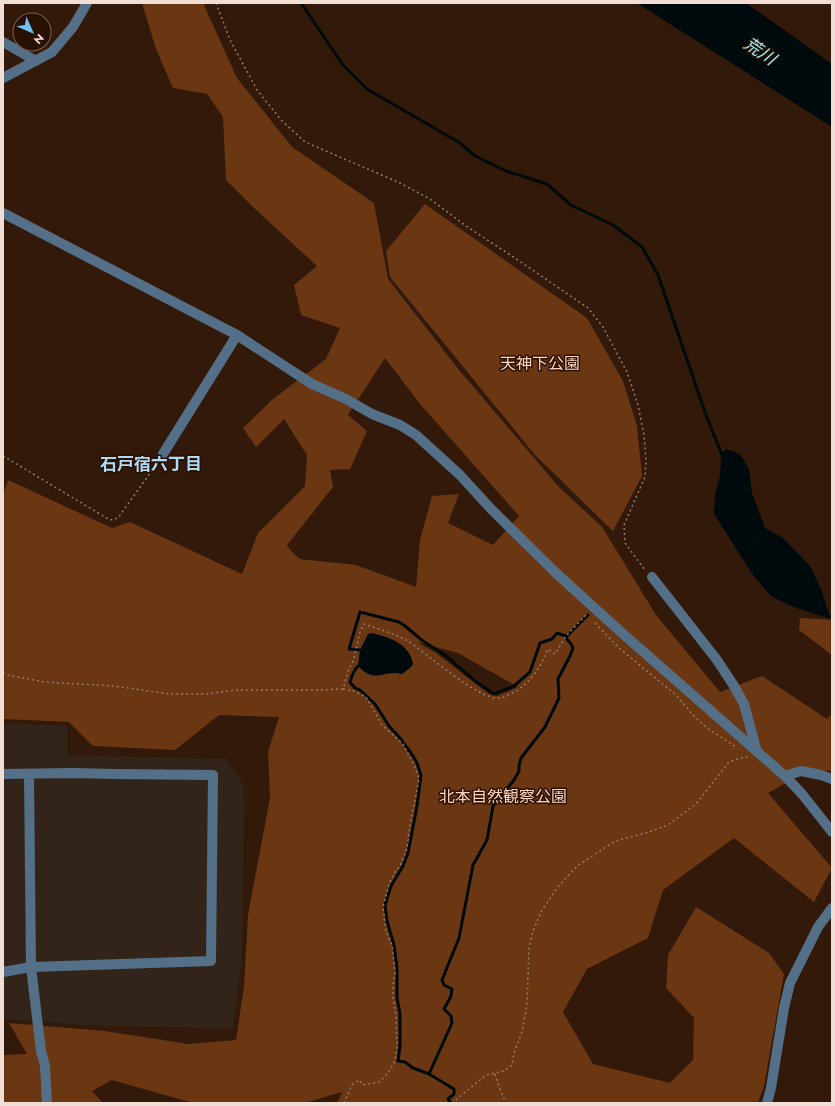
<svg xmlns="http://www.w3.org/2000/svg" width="835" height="1106" font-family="Jost,'Noto Sans JP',sans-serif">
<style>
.industrial{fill:#332419}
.green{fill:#6b3713;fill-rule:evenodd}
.water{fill:#000a0c}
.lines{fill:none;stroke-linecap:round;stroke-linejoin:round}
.stream{stroke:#000a0c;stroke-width:3}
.path{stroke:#927c6f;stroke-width:1.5;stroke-dasharray:2 3;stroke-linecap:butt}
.minor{stroke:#547088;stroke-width:10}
.labels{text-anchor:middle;stroke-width:3;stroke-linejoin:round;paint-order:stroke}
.park-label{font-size:16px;fill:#fed4bc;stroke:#281002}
.water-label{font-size:17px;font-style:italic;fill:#9af1fd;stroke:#281002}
.neighbourhood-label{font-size:17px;font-weight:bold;fill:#afdaf7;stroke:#281002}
</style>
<rect width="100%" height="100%" fill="#321909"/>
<path class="industrial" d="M3 723 67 726V755L226 759 244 785 242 959 233 1029 84 1025 3 1019Z"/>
<path class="green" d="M142 3H203L237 78 292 147 374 203 388 279 459 370 558 486 602 527 656 615 720 692 762 676 827 719 832 714V771L809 770 768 793 832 868 814 902 734 838 663 890 648 938 587 969 563 1012 593 1064 670 1083 693 1060 694 1018 666 988 668 955 696 907 769 953 784 974 764 1086 758 1103H337L342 1092 305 1103H193L112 1080 92 1091 103 1103H3V1055L27 1054 9 1023 105 1031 188 1044 236 1040 244 987 248 915 270 798 268 752 279 717 219 715 175 750 93 746 69 722 3 719V496L8 480 112 528 130 522 242 574 258 533 305 486 307 455 284 419 256 447 243 428 273 399 326 359 340 328 301 315 294 285 317 266 253 207 226 180 223 117 207 94 173 88 156 49ZM385 358 420 404 519 516 493 545 448 523 459 494 432 496 420 540 416 587 356 565 300 559 291 551 287 545 333 487 330 470 350 469 367 431 348 415ZM417 642 458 653 518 687 498 696 489 694 436 653Z
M425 204 587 318 623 381 637 426 642 476 613 531 535 455 390 277 386 251Z
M800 618 832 620V655L799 630Z"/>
<path class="water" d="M637 3H746L832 64V127Z
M726 449 740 454 749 469 752 493 765 528 783 538 810 566 821 589 831 619 793 607 771 596 753 575 714 514 715 495 720 476 721 454Z
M372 633C389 637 410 644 413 664L410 668 402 674C383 669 376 685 358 666L360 650 368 634Z"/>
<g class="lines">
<path class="stream" d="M301 3 343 65 367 89 460 143 475 156 506 171 547 184 571 205 613 225 642 247 658 275 707 418 723 457
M360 650 349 649 360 612 399 622 405 626 423 641 446 656 475 681 494 694 514 686 530 672 540 643 552 639 557 633 566 636 568 635 588 615
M358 666C353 671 352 676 350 682L355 688 360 690 375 704 389 726 400 738 413 756 417 763 421 775 417 806 408 853 403 866 391 886 385 905 387 921 394 945 397 968V998L400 1014V1045L398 1061 405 1062 413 1068 429 1074
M451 1103 448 1099 454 1094V1089L429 1074 452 1023 451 1016 444 1009 451 996 452 989 444 985 442 980 459 938 473 865 487 840 493 806 500 797 514 780 519 771V765L521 758 545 727 559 698 558 679 570 656 573 648 571 644 566 638 568 635"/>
<path class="path" d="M216 3 230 40 257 90 282 121 305 142 400 183 430 199 466 226 515 258 588 308 603 327 627 372 638 405 644 435 646 461 645 477 624 525 625 543 645 570
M3 456 110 520 118 518 158 462
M595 623 619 648 676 695 693 715 707 728 736 747
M3 673 7 675 45 682 114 686 170 694H206L237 690H318L343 689
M495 1074 499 1087 506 1103
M344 1103 352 1085 359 1080 363 1085 379 1082 388 1073 394 1063 397 1049 396 1014 393 999V985L395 973 392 945 386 932 383 907 389 884 395 872 400 866 407 848 410 825 419 779 414 765 403 744 382 725 366 697 354 691 343 689 348 671 354 659 360 632 364 624C378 629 393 633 406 640 427 653 477 699 498 698 505 698 512 693 518 690 533 679 541 666 548 649L555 654 566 636 587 614
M452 1103 486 1075 504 1071 512 1065 514 1053 522 1032 527 1004 529 947 533 931 542 910 558 887 577 866 612 843 619 840 649 832 668 825 696 804 729 762 740 758 748 757"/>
<path class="minor" d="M3 42 36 61
M3 78 52 52 73 27 87 3
M3 213 237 335 312 384 346 399 372 414 400 425 416 435 460 475 492 510 556 573 622 633 785 776 802 794 832 832
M163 454 237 335
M652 577 717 660 734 686 744 704 757 752
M3 774 72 773 114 774 213 775 211 961 31 967 3 972
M29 774 31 967 41 1051 45 1066 47 1103
M785 776 801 771 821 775 832 779
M767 1103 771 1088 784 1008 790 983 818 927 832 908"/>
</g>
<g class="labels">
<g class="park-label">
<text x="540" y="369">天神下公園</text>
<text x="503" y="802">北本自然観察公園</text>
</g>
<g class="water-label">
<text transform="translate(760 51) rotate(34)" y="6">荒川</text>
</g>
<g class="neighbourhood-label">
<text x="151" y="470">石戸宿六丁目</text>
</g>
</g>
<rect width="835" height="1106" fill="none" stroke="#f1dfd5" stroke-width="8"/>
<g transform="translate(32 32) rotate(135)"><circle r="19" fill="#281002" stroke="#786356"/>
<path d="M0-3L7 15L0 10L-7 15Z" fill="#70c1f4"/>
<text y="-6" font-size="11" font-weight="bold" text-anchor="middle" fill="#f1dfd5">N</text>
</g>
</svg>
